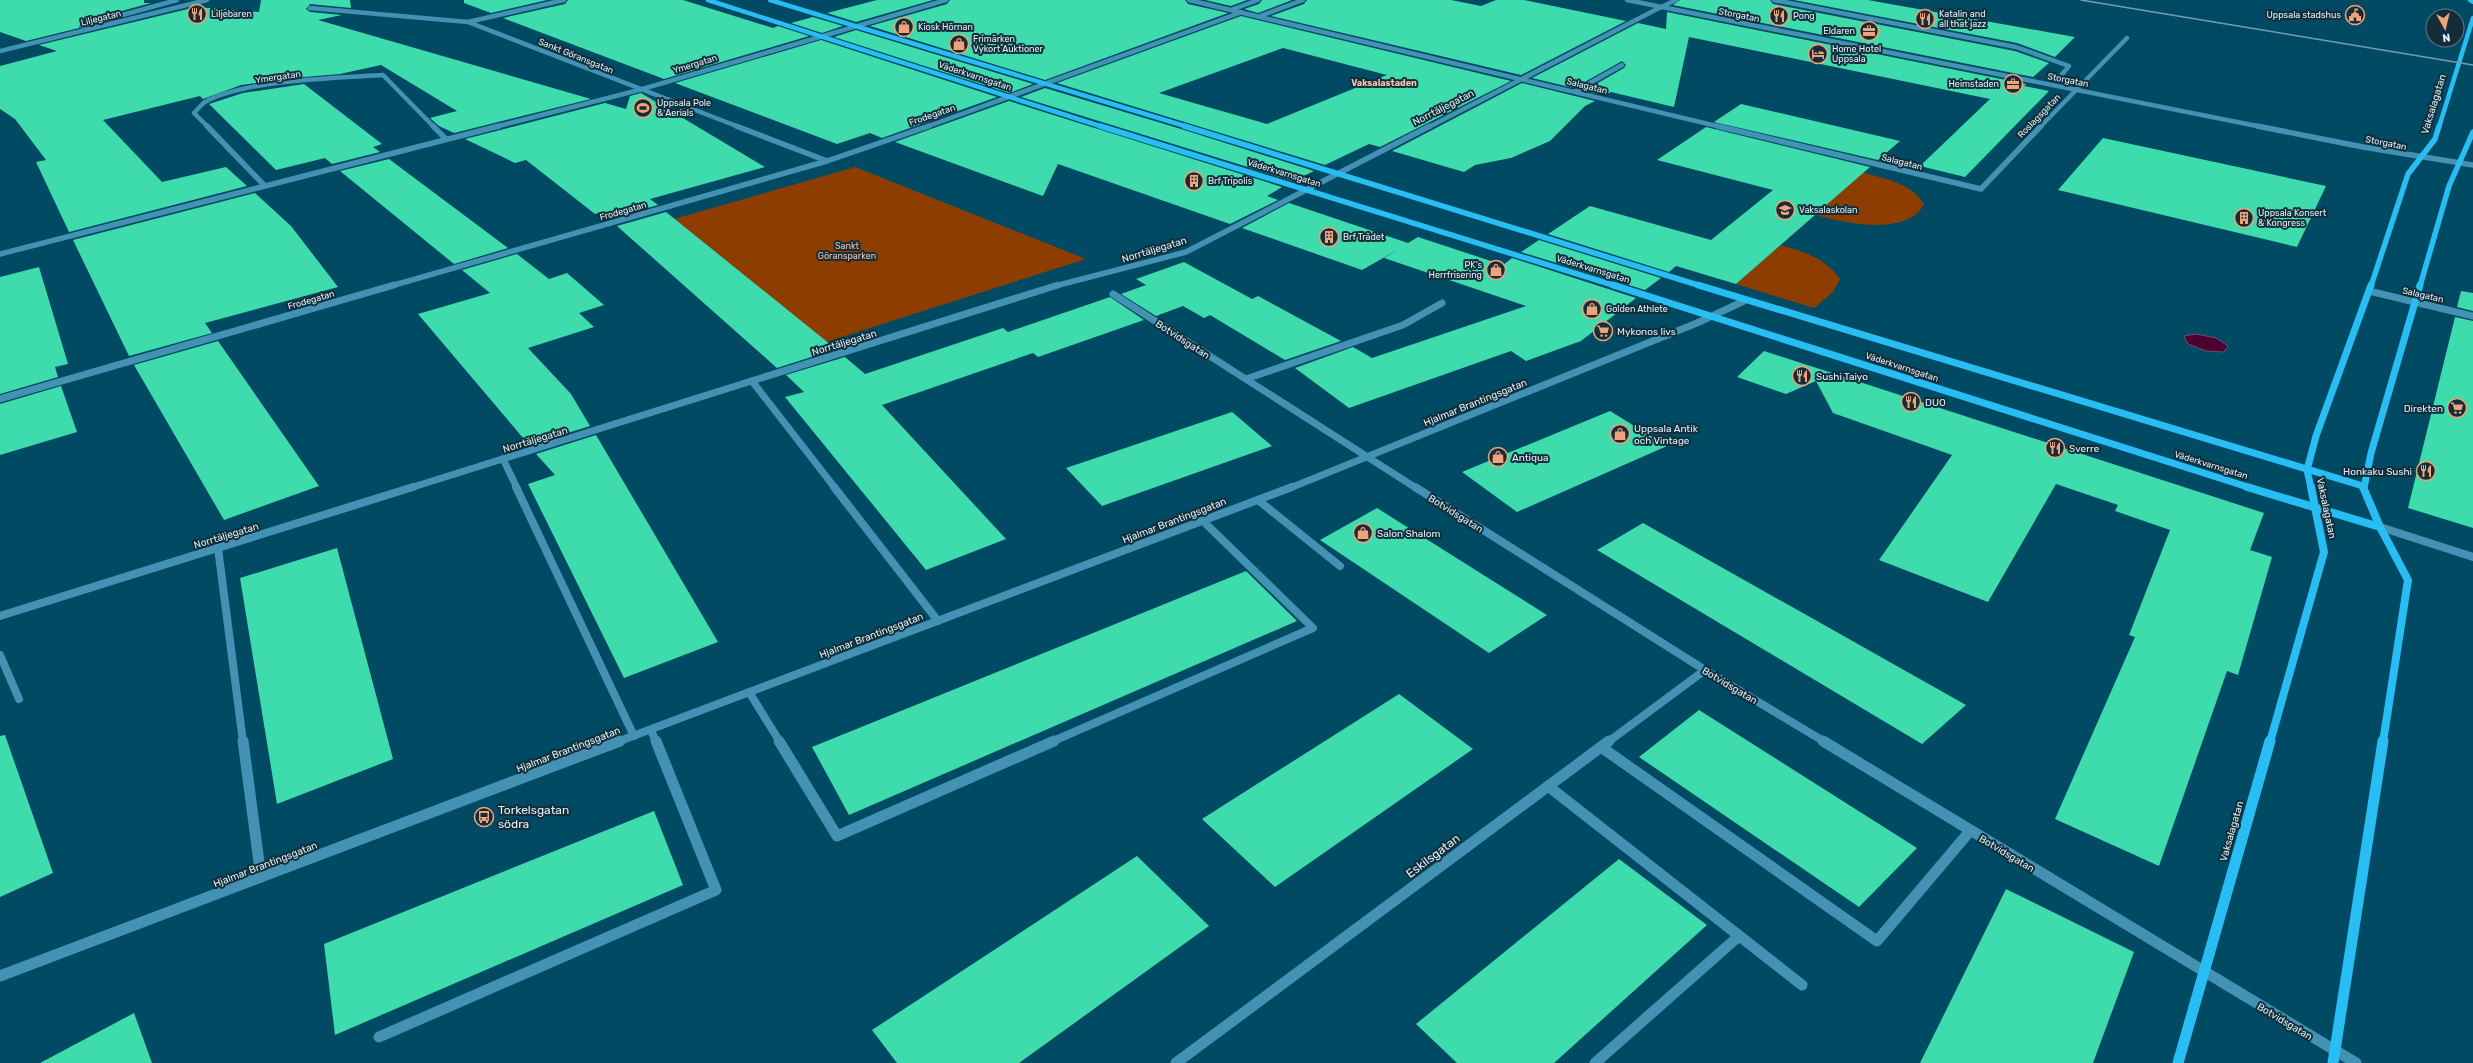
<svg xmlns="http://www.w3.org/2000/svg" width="2473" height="1063" font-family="Rubik,sans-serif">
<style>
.green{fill:#8e3d00}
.water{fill:#4d0132;stroke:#77496f}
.building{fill:#3edbad;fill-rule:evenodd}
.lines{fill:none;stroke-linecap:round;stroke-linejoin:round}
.service-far3{stroke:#4392b4;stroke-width:4.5}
.service-far2{stroke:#4392b4;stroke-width:7}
.service-far1{stroke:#4392b4;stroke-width:8}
.service{stroke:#4392b4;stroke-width:11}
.pedestrian{stroke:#4392b4;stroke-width:4.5}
.minor-far4{stroke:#4392b4;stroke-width:4.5}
.minor-far3{stroke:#4392b4;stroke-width:5.5}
.minor-far2{stroke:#4392b4;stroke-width:7}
.minor-far1{stroke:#4392b4;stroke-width:8}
.minor{stroke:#4392b4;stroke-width:11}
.tertiary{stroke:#4392b4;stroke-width:8}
.secondary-far4{stroke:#28bdf3;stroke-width:4.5}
.secondary-far3{stroke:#28bdf3;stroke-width:5.5}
.secondary-far2{stroke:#28bdf3;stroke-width:7}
.secondary-far1{stroke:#28bdf3;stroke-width:8}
.secondary{stroke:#28bdf3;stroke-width:11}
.rail{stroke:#6fa0b2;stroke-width:1.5}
.labels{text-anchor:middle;stroke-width:4;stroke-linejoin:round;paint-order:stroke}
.far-poi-label{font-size:9px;fill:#d9f2fd;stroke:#142d38;text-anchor:start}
.far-street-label{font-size:9px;fill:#d9f2fd;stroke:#142d38}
.far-neighbourhood-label{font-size:9px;font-weight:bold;fill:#f6c9b2;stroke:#142d38}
.far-park-label{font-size:9px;fill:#f7c3a8;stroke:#142d38}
.street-label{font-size:10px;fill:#d9f2fd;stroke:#142d38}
.poi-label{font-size:10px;fill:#d9f2fd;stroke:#142d38;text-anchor:start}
.near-poi-label{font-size:12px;fill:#d9f2fd;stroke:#142d38;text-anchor:start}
.near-street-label{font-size:12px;fill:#d9f2fd;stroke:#142d38}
</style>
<rect width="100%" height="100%" fill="#004a63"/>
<path class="green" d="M855 167 1086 259 826 342 674 219Z
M1846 169C1871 175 1910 180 1924 204 1907 237 1845 223 1815 215L1854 181Z
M1781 245C1806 253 1824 257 1840 279L1833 292 1814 308 1736 284Z"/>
<path class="water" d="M2196 334 2216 338 2228 346 2224 352 2206 351 2188 344 2184 336Z"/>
<path class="building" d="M0 0H144V3H151L81 22 79 28 26 41 0 32Z
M261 0H350L351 8 310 4 306 9 310 12 342 15 318 20 591 99 454 133 439 126 430 118 457 111 381 65 340 74 291 78 241 85 203 99 200 96 103 120 162 182 226 167 247 186 69 232 36 162 46 160 15 119 0 109V66L57 51 39 45 196 7 259 12Z
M464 0H547L491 13 464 3Z
M568 0H683L773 28 778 26 809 36 664 79 503 18 565 4Z
M877 0H933L856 22 827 13Z
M950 0H1185L1188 4 1228 13 1045 80 870 26 947 4Z
M1205 0H1247L1231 6Z
M1262 0H1292L1258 13 1244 9 1259 4Z
M1307 0H1451L1481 6 1496 0H1524L1626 21 1521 75 1271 16 1304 4Z
M1680 0H1770L1773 4 2015 51 2049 63 2033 77 1673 5Z
M1794 0H1868L2075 37 2055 57 2017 43Z
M1667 12 2026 84 2024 86 2049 91 1965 177 1920 166 1990 99 1689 37 1674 107 1611 92 1605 95 1584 91 1624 68 1626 65 1622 61 1574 88 1532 78 1638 23 1666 29Z
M1241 16 1511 81 1380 147 1369 144 1325 165 1057 83ZM1283 48 1387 75 1267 124 1159 93Z
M813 17 843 26 822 33 791 23Z
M856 30 1033 84 1009 93 834 37Z
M821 40 997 97 882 138 870 133 837 144 675 83Z
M1522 83 1595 101 1585 106 1550 141 1511 158 1475 165 1464 172 1392 151Z
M304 84 382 144 373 147 380 152 332 164 325 158 276 170 209 104 243 93Z
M1045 88 1181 129 1314 171 1293 181 1021 97Z
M641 93 765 167 650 199 658 205 609 219 601 212 595 214 526 160 515 163 465 139 605 103 626 109 630 96Z
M1009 101 1282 187 1267 196 1278 200 1230 224 1058 164 1043 196 895 142Z
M1741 104 1900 141 1878 160 1714 122Z
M1706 127 1870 167 1736 284 1676 266 1669 272 1548 234 1590 206 1711 240 1773 190 1657 160Z
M2103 138 2326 186 2297 247 2058 190Z
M389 159 508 248 454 264 340 171Z
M255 193 291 226 338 287 205 323 212 333 129 356 73 240Z
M1289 203 1408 243 1418 237 1503 265 1512 258 1636 298 1581 341 1526 361 1511 351 1349 408 1295 368 1353 347 1372 358 1526 306 1384 258 1399 249 1362 270 1242 228Z
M666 212 836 349 777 368 617 226Z
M1539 240 1661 278 1645 290 1521 252Z
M517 254 549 279 567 273 604 305 579 313 594 327 528 348 571 394 590 426 529 445 418 314 490 293 462 270Z
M1184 262 1252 299 1258 296 1341 341 1285 360 1210 315 1204 318 1183 306 1156 316 1121 294 1146 285 1136 279Z
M39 267 68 364 55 367 58 377 0 394V277Z
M2461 291 2473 293V311L2457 307Z
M1110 297 1144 320 1038 357 1033 353 882 405 1006 539 926 570 785 397 804 392 786 375 845 357 865 374 1003 328 1008 332Z
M2455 317 2473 321V528L2408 508Z
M218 341 319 486 224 520 134 365Z
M1764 351 2264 513 2250 550 2272 557 2238 675 2227 671 2159 866 2055 819 2135 637 2129 635 2170 530 2115 511 2118 505 2056 484 1988 602 1879 560 1952 455 1833 413 1816 381 1786 394 1737 377Z
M61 386 77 432 0 455V404Z
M1610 411 1667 446 1517 512 1462 472Z
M1232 412 1272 446 1102 506 1066 468Z
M596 435 718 642 624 678 528 484 555 475 536 454Z
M1377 508 1547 615 1489 653 1320 540Z
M1643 523 1966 705 1922 744 1597 550Z
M337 548 393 759 277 804 240 578Z
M1246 571 1297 621 849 815 812 747Z
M1399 694 1473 749 1275 887 1202 819Z
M1699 710 1917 848 1859 907 1639 757Z
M5 735 53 873 0 897V736Z
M654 811 683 885 335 1035 324 944Z
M1137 856 1209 926 1019 1063H897L872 1030Z
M1619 859 1707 925 1554 1063H1457L1416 1024Z
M2006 889 2134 952 2093 1063H1920Z
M134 1013 152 1063H40Z"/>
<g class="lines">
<path class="service-far3" d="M1661 7 1676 0"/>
<path class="service-far2" d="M752 381 835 488
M503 459 517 488"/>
<path class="service-far1" d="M516 487 634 736
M834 487 938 621
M1258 500 1340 566
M218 548 243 742
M0 655 19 699
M749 692 780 742
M651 730 656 742
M1051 742 1313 628 1203 521"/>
<path class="service" d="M243 741 261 877
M779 741 837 836 1054 741
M1601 747 1877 941 1970 831
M1548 786 1802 985
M379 1037 716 890 656 741
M1595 1063 1739 936"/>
<path class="pedestrian" d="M1774 0 2016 47 2069 66 2059 78"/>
<path class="minor-far4" d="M1189 0 1721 127
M1627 0 2262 127
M310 8 468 22 739 127
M1231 10 1258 0
M1260 16 1303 0
M468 22 564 0
M82 26 177 0
M0 51 207 0
M1574 92 1622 65
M208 127 194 113C197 110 201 105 205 102 242 80 338 78 383 75L434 127
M495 127 639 90 946 0
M926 127 1242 12
M1429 127 1661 7
M2040 127 2127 38"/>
<path class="minor-far3" d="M207 126 265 186
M433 126 446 139
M736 126 827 161
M1717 126 1981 189 2041 126
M2257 126 2363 147 2473 165
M0 254 499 126
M391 286 827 161 929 126
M1055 286 1186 252 1430 126"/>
<path class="minor-far2" d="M2369 291 2473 316
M1113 294 1416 488
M1246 379 1403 325 1442 303
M0 399 394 285
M410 488 1058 285
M1290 488 1697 323 1744 301"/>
<path class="minor-far1" d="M1415 487 1705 670 1825 742
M0 616 413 487
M617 742 1292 487
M1608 742 1705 670"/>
<path class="minor" d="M1823 741 2356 1063
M0 976 620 741
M1176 1063 1609 741"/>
<path class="tertiary" d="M2380 527 2473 557"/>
<path class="secondary-far4" d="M708 0 1103 127
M770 0 1188 127
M2470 0 2473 2
M2439 127 2473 18"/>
<path class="secondary-far3" d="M1100 126 1616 286
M1184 126 1701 286
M2371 286 2408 174 2435 139 2439 126
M2420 286 2449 186 2473 132"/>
<path class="secondary-far2" d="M1613 285 2251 488
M1698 285 2363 486
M2311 488 2307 470 2316 436 2371 285
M2364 488 2371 453 2420 285"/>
<path class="secondary-far1" d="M2247 487 2380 527
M2363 487 2380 527 2408 580 2383 742
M2270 742 2324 552 2311 487"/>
<path class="secondary" d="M2178 1063 2270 741
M2333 1063 2383 741"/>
<path class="rail" d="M2081 0 2473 65"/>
</g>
<defs>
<g id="restaurant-ring" transform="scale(1)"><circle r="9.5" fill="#142d38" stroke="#f0a279" stroke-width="1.5"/><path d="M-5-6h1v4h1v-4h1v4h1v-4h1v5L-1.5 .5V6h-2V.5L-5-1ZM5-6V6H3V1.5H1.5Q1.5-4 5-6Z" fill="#f0a279"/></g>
<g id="civic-ring" transform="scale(1)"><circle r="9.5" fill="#142d38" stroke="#f0a279" stroke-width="1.5"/><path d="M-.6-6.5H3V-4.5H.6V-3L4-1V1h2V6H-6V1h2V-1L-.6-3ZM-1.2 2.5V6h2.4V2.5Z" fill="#f0a279"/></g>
<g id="shop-ring" transform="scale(1)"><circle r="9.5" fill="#142d38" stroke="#f0a279" stroke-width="1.5"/><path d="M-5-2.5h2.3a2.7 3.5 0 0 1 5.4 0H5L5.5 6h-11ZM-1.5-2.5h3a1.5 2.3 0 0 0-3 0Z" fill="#f0a279"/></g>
<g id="office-ring" transform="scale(1)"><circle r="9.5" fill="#142d38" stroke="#f0a279" stroke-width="1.5"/><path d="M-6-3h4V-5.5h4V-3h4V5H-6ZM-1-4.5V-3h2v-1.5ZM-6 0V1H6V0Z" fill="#f0a279"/></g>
<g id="hotel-ring" transform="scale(1)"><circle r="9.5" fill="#142d38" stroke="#f0a279" stroke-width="1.5"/><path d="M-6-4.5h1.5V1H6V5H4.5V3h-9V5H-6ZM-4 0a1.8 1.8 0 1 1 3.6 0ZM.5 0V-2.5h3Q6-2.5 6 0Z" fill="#f0a279"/></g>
<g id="stadium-ring" transform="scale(1)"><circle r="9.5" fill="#142d38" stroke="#f0a279" stroke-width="1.5"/><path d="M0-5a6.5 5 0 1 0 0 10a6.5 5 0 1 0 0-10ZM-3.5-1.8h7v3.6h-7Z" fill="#f0a279"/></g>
<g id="building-ring" transform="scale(1)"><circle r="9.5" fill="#142d38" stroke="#f0a279" stroke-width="1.5"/><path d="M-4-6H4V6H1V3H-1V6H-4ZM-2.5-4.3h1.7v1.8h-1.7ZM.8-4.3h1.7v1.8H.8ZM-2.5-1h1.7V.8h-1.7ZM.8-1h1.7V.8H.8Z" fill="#f0a279"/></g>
<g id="school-ring" transform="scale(1)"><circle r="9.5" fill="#142d38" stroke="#f0a279" stroke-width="1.5"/><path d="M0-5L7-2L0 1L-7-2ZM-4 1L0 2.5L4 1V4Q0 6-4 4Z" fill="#f0a279"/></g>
<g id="supermarket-ring" transform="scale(1)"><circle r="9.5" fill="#142d38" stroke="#f0a279" stroke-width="1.5"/><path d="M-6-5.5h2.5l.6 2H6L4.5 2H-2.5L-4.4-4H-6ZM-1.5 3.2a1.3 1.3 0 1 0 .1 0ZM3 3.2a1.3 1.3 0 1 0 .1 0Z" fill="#f0a279"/></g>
<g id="bus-ring" transform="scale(1)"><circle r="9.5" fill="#142d38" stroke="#f0a279" stroke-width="1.5"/><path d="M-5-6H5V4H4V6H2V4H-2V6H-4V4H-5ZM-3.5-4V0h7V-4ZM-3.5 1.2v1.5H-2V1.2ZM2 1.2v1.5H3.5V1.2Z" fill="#f0a279"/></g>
</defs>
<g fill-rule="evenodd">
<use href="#restaurant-ring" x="197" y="14"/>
<use href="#civic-ring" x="2355" y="15"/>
<use href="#restaurant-ring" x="1779" y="16"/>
<use href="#restaurant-ring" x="1925" y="19"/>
<use href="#shop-ring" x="904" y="27"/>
<use href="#office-ring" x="1869" y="31"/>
<use href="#shop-ring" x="959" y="44"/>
<use href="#hotel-ring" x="1818" y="54"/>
<use href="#office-ring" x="2013" y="84"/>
<use href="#stadium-ring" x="643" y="108"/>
<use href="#building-ring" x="1194" y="181"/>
<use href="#school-ring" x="1785" y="210"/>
<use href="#building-ring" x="2244" y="218"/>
<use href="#building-ring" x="1329" y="237"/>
<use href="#shop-ring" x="1496" y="270"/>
<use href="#shop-ring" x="1592" y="309"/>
<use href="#supermarket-ring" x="1603" y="331"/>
<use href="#restaurant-ring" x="1802" y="376"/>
<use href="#restaurant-ring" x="1911" y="402"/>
<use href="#supermarket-ring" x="2457" y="408"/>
<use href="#shop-ring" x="1620" y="434"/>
<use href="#restaurant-ring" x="2055" y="448"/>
<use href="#shop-ring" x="1498" y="457"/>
<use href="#restaurant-ring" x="2426" y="471"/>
<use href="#shop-ring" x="1363" y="533"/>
<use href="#bus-ring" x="484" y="817"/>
</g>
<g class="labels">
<g class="far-poi-label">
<text x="211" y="17">Liljebaren</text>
<text x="1939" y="17">Katalin and<tspan x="1939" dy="10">all that jazz</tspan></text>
<text x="2341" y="18" text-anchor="end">Uppsala stadshus</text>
<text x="1793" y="19">Pong</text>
<text x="918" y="30">Kiosk Hörnan</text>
<text x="1855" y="34" text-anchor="end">Eldaren</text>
<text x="973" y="42">Frimärken<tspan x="973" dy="10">Vykort Auktioner</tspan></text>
<text x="1832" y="52">Home Hotel<tspan x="1832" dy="10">Uppsala</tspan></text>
<text x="1999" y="87" text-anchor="end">Heimstaden</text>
<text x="657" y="106">Uppsala Pole<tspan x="657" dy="10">&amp; Aerials</tspan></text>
<text x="1208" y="184">Brf Tripolis</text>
<text x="1799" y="213">Vaksalaskolan</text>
<text x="2258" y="216">Uppsala Konsert<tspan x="2258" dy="10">&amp; Kongress</tspan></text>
<text x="1343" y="240">Brf Trädet</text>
<text x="1482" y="268" text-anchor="end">PK's<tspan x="1482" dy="10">Herrfrisering</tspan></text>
<text x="1606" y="312">Golden Athlete</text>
</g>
<g class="far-street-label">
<text transform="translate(1739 15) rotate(11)" y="3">Storgatan</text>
<text transform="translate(101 18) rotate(-14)" y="3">Liljegatan</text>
<text transform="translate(576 56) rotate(22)" y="3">Sankt Göransgatan</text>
<text transform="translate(695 64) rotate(-17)" y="3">Ymergatan</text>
<text transform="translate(975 76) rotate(18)" y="3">Väderkvarnsgatan</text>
<text transform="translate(278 77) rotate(-8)" y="3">Ymergatan</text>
<text transform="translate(2068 80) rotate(11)" y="3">Storgatan</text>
<text transform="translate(1587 86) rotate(14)" y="3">Salagatan</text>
<text transform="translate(932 115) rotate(-19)" y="3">Frodegatan</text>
<text transform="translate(2039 116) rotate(-46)" y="3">Roslagsgatan</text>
<text transform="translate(2386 143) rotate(11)" y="3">Storgatan</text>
<text transform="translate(1902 162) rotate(14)" y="3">Salagatan</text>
<text transform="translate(1284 173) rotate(17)" y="3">Väderkvarnsgatan</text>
<text transform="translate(623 211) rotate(-16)" y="3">Frodegatan</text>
<text transform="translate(1593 269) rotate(17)" y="3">Väderkvarnsgatan</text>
<text transform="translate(2423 295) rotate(13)" y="3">Salagatan</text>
<text transform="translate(311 300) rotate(-16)" y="3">Frodegatan</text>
<text transform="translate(1902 367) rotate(18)" y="3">Väderkvarnsgatan</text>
<text transform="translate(2211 465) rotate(17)" y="3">Väderkvarnsgatan</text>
</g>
<g class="far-neighbourhood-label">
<text x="1384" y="86">Vaksalastaden</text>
</g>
<g class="far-park-label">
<text x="847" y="249">Sankt<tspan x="847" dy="10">Göransparken</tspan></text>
</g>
<g class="street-label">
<text transform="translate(2433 104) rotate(-73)" y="4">Vaksalagatan</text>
<text transform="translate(1443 107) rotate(-27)" y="4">Norrtäljegatan</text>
<text transform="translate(1154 249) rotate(-17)" y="4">Norrtäljegatan</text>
<text transform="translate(1183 339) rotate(33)" y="4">Botvidsgatan</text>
<text transform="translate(844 342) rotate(-17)" y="4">Norrtäljegatan</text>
<text transform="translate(1475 402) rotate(-22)" y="4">Hjalmar Brantingsgatan</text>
<text transform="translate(535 439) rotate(-17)" y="4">Norrtäljegatan</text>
<text transform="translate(2327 508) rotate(78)" y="4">Vaksalagatan</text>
<text transform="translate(1456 513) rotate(32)" y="4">Botvidsgatan</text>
<text transform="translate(1174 520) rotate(-21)" y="4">Hjalmar Brantingsgatan</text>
<text transform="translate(226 535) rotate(-17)" y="4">Norrtäljegatan</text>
<text transform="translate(871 635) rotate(-21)" y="4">Hjalmar Brantingsgatan</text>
<text transform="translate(1730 685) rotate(31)" y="4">Botvidsgatan</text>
<text transform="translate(568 749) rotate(-21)" y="4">Hjalmar Brantingsgatan</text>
<text transform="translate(2231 831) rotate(-74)" y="4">Vaksalagatan</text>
<text transform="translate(2007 853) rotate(31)" y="4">Botvidsgatan</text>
<text transform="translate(265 864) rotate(-21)" y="4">Hjalmar Brantingsgatan</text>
<text transform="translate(2285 1021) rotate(31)" y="4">Botvidsgatan</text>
</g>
<g class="poi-label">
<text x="1617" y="335">Mykonos livs</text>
<text x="1816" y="380">Sushi Taiyo</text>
<text x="1925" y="406">DUO</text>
<text x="2443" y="412" text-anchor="end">Direkten</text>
<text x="1634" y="432">Uppsala Antik<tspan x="1634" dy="12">och Vintage</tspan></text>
<text x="2069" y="452">Sverre</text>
<text x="1512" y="461">Antiqua</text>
<text x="2412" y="475" text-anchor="end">Honkaku Sushi</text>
<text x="1377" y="537">Salon Shalom</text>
</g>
<g class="near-poi-label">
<text x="498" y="814">Torkelsgatan<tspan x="498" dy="14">södra</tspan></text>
</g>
<g class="near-street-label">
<text transform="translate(1433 856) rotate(-37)" y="4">Eskilsgatan</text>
</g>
</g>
<g transform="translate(2445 28) rotate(172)"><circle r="19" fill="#142d38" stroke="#637c87"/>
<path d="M0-3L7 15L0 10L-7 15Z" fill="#f0a279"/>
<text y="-6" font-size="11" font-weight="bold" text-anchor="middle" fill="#d9f2fd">N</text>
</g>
</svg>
